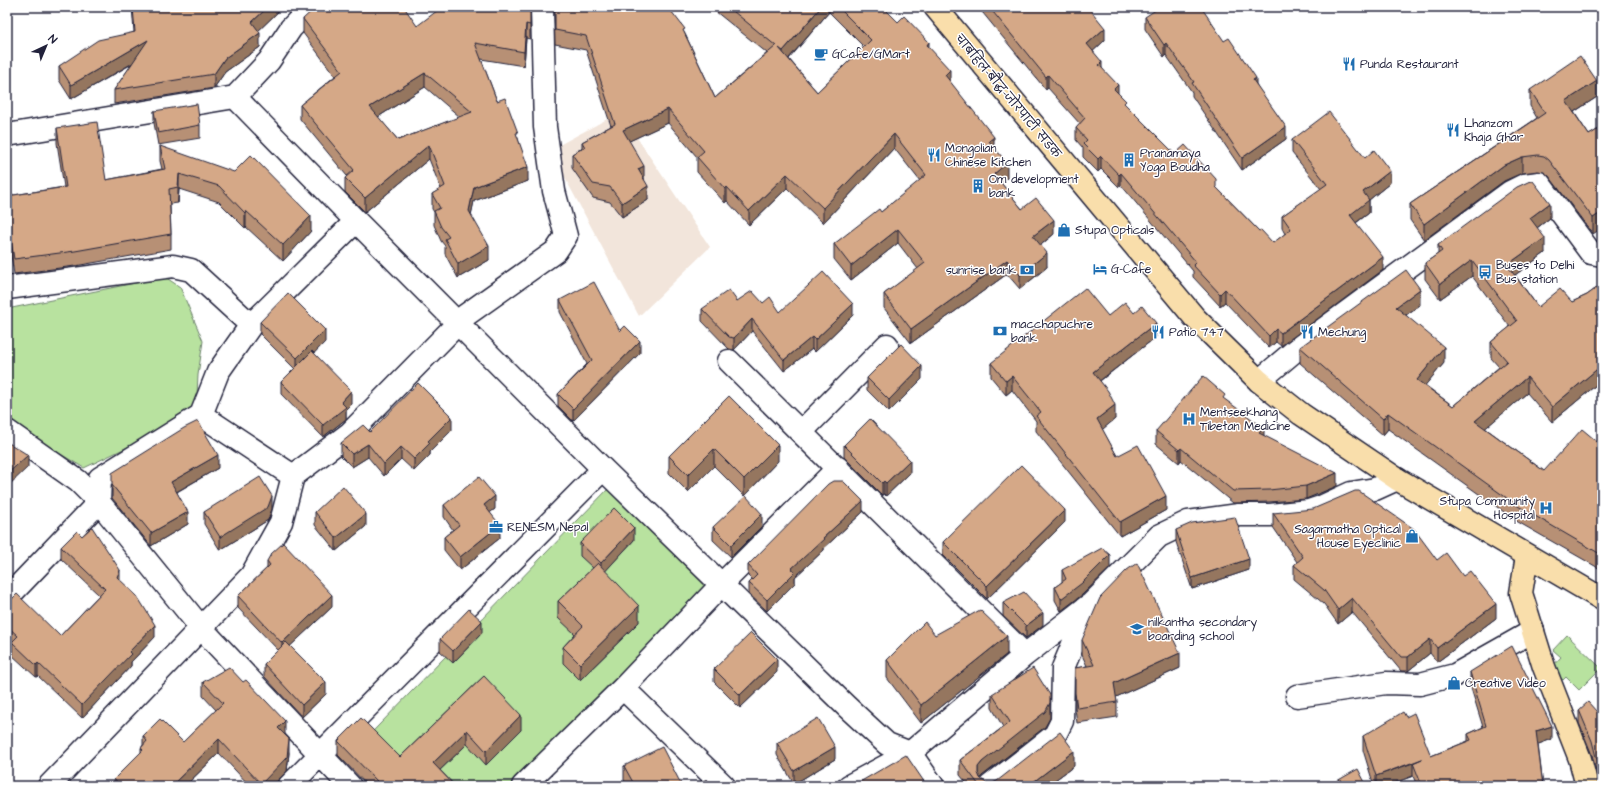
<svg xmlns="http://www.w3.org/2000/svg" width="1609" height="793" font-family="'Architects Daughter','Playpen Sans Deva',sans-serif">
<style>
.built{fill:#f2e5db}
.green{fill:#b8e29f;stroke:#6d826d}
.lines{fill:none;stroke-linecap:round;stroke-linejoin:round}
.minor-casing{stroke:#22223b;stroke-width:25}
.major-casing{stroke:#22223b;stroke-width:25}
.minor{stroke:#fff;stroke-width:22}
.major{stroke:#f9deab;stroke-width:22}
.wall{fill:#b79074;stroke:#22223b;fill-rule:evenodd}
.shaded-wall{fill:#95765e;stroke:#22223b}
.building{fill:#d5a887;stroke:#22223b;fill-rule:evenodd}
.labels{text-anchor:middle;stroke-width:3;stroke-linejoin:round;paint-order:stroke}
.poi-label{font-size:12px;fill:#22223b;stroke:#fff;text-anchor:start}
.street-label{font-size:12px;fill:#22223b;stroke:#fff}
</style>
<rect width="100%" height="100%" fill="#fff"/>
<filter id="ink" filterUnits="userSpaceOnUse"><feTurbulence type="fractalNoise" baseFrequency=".025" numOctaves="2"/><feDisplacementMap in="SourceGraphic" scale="8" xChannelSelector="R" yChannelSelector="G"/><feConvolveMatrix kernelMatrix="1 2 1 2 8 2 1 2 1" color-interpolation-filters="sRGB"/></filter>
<g filter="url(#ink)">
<path class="built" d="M620 112 710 247 639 316 550 150Z"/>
<path class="green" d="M165 277 180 287 203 341 198 375 196 414 84 468 7 422V309Z
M610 487 712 590 509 786H371L346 759Z
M1567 635 1601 668 1579 690 1566 677 1563 680 1551 668 1561 657 1553 650Z"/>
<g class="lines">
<g class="minor-casing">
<path id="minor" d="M235 97 356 221 603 469 847 707 887 744 910 753 933 786
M7 135 235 97 269 61 291 28 312 7
M7 288 173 266 191 270 251 325
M729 361 1025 655
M1259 381 1298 348 1510 192 1524 185 1539 183 1591 253 1602 255
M201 415 293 476
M7 431 78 481 99 502 202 629 350 786
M801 432 887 345
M7 598 99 502 100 478 201 415 218 372 251 325 356 221
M623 688 724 786
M1297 696 1386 683 1420 684 1455 675 1533 631
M49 786 251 576 281 522 293 476 350 433 466 315 556 251 566 236 554 191 545 127 542 7
M289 786 603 469
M523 786 623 688 722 584 838 468
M849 786 910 753 1025 655 1088 606
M990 786 1055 735 1062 721 1063 668 1089 606 1159 536 1188 522 1239 515H1270L1309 511 1321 507 1351 493 1375 489 1397 479"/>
</g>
<g class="major-casing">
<path id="major" d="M935 7 1195 318 1259 381 1301 414 1397 479 1602 599
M1527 556 1521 593 1544 667 1580 759 1587 786"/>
</g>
<use href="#minor" class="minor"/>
<use href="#major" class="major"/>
</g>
<path class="wall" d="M132 7H283L258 31 260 47 225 72 214 88 114 104V90L132 64 71 99 59 80V66L134 32Z
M284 7H294L288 13Z
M530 7V39L526 38 524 66 481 59 497 101 518 138 528 181 474 201 471 215 489 260 458 278 445 254V246L441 241 434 225V212L432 209V194L441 189 429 159 365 212 345 192V178L347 176 300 119V105L335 76 303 33V19L417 26ZM425 87 460 117 398 140 378 117Z
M554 7H670L669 8 685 34 715 98 767 53 710 7H883L898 22 929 48 950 82 994 147 1007 178 1001 183 1022 209 1054 234 1041 245 1047 267 1020 289 1007 274 911 343 884 308V294L918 269 898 243 851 280 834 259V244L881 212 920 181 894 148 823 223 787 188 749 225 727 201 725 203 697 172V157L668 123 629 141 644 178 648 200 622 217 610 202 593 198 572 168V154L582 148V142L611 126 586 50 555 44ZM829 12 864 47 817 92 789 59Z
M978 7H1088L1105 40 1093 51 1102 68 1126 106 1175 154 1216 187 1259 231 1273 243 1285 234 1282 228V216L1321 189 1292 153V140L1365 158 1390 183 1369 200V213L1356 223 1383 270 1281 346 1276 342 1269 348 1225 302 1220 306 1193 277V271L1121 185 1119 187 1101 169 1098 172 1083 157V148L1076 140V128L1080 124 1048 88 1046 90Z
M1145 17 1224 41 1256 84 1286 139 1242 170 1192 96V92L1166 55 1164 57 1145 29Z
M1530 90 1597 97 1574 112 1589 135 1602 127 1593 234 1549 176 1544 172 1538 171 1522 173 1504 181 1424 240 1410 220V204L1537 118 1530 106Z
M154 111 200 125V138L158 145 154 123Z
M57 128 106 180 162 169 160 161V146L311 231 283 261 246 227 245 228 219 202 179 189 178 203 170 204 171 234V249L75 266 14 274 7 231V196L64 187 57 143Z
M1550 218 1537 228 1545 253 1515 275 1538 307 1572 302 1587 295 1602 284V380L1552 422 1527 393 1485 428 1544 471 1600 444 1602 442V570L1518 522 1388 429 1383 435 1300 363V347L1420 305 1406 315 1444 363 1425 385 1453 406 1499 367 1491 358V342L1510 327 1472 276 1440 299 1425 279V263L1438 254V245Z
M560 300 620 331 640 353 573 421 558 406V394L587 364 560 312Z
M737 301 763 303 780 312 853 315 815 352 812 349 784 371 752 331 734 350 729 349 702 321V309Z
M1134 313 1156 337 1100 381 1115 419 1102 429 1117 456 1166 510 1120 536 1036 431V421L1012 390 1006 395 991 377V363L1108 316Z
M260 322 325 342 314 353 351 404 346 409V419L323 437 281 394V382L295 369 260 334Z
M867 378 922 379 889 412 867 390Z
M729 396 778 461 744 496 714 466 688 492 669 473V456Z
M1225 400 1264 436 1337 486 1306 499 1269 502 1233 503 1181 460 1179 463 1156 444V431Z
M452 430 430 452V455L414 471 401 459 384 476 368 457 352 467 341 456V443L370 432Z
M844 445 910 473 886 496 884 494 882 495 844 457Z
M218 468 177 492 188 524 151 546 112 498V485Z
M444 505 495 509 490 512 500 538 460 570 444 550V537L453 530 444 517Z
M272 509 268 520 220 550 204 524V512Z
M315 512 366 526 336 551 315 525Z
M863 512 824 548V550L795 577V583L767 611 749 594V583L752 580 748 576V565Z
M1273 513 1437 560 1496 618 1437 662 1430 653 1408 671H1401L1352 612 1338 624 1324 604 1294 579V565L1297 562 1273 527Z
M1065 522 987 599 943 555V542Z
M762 526 731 557 713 540V527Z
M1176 530 1249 570 1192 589 1176 542Z
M634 540 605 571 639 622 580 680 563 663V647L575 634 558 618V601L593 568 580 556V543Z
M61 547 120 580 155 637 131 662V666L82 718 38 676 36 677 12 655V643L7 638V604L60 636 99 595 61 559Z
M267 561 332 607 290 646 326 694 302 717 264 676V664L278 650 238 608V596L267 568Z
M1110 568 1082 595 1061 611 1055 600V587L1062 582V570Z
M1003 603 1043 625 1026 638 1003 616Z
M482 633 453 663 440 651V639Z
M935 635 1007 654 921 723 887 678V660Z
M1082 640 1180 668 1116 697 1117 702V717L1077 723 1075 708V668L1087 666 1082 655Z
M714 669 777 672 740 708 714 682Z
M1470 672 1552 739 1538 744 1543 786H1417L1413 776 1386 786H1374L1363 750V736L1431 756 1468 741V734L1483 727 1470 685Z
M484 676 521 730 486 765 467 744 440 770 455 786H368L338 755V741L400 757Z
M203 682 285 735 289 753 287 771 272 786H250L219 753 185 786H114V779L141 753V748L143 745V736L183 742 216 710 203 696Z
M992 694 1050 718 1045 727 982 776 980 779 986 783H992L1074 766 1047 786H969L960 775V760L1003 727 992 708Z
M1602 708V778L1596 770 1592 755 1579 723V710L1597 712Z
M777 743 835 759 794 784 777 755Z
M624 766 682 786H628L624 780Z"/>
<path class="shaded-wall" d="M268 7H283L252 37V22Z
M288 7H294L288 13Z
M821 7H829V12L783 65V51Z
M526 24V38L524 66V52Z
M1105 28V40L1087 57V44Z
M260 33V47L225 72 214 88V74L225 58Z
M148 40V54L71 99V85Z
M929 42V56L927 45Z
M1166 43V55L1164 57V45Z
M1102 62V74L1099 65Z
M950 70V84L945 75Z
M425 73V87L370 122V107Z
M1048 75V88L1046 90V77Z
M1256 78V91L1253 80Z
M1597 81V97L1566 117V101Z
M1118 85V97L1114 89Z
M668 109V123L623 144V130Z
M1286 127V139L1242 170V158Z
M894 134V148L823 223V208Z
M994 137V151L989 141Z
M429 145V159L365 212V198Z
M1101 156V169L1098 172V159Z
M1522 157V173L1504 181 1424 240V224L1504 165Z
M1007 163V178L994 188V174Z
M644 166V180L638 169Z
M528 167V181L474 201 469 225V211L474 187Z
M1390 171V183L1369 200V213L1350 227V215L1363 192Z
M1121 173V185L1119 187V175Z
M179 174V189L178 203V187Z
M787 174V188L749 225V211Z
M648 186V200L622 217V203Z
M727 187V201L725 203V189Z
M1550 203V218L1530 233V218Z
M246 211V227L245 228V213Z
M1602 212V228L1593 234V218Z
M311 216V231L283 261V245Z
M1054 220V234L1033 251V236Z
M898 229V243L851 280V266Z
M1545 238V253L1507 281V265Z
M489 246V260L458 278V264Z
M1047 253V267L1020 289V275Z
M1383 257V270L1281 346V333Z
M1007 260V274L911 343V329Z
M1472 260V276L1440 299V284Z
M1225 289V302L1220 306V294Z
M1420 289V305L1396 322V307Z
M853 304V315L815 352V340Z
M752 319V331L734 350V338Z
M1156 323V337L1093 386V372Z
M1276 329V342L1269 348V336Z
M325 330V342L297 371V358Z
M812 337V349L784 371V360Z
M640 341V353L573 421V409Z
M1444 347V363L1417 395V380Z
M1602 365V380L1552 422V407Z
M922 366V379L889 412V400Z
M1012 376V390L1006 395V381Z
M1527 377V393L1475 437V421Z
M351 391V404L346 409V419L323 437V425L341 402Z
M1115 405V419L1097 434V419Z
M1388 413V429L1383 435V419Z
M452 417V430L430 452V455L414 471V459L428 441Z
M1264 428V441L1259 433Z
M368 444V457L352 467V454Z
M778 445V461L744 496V479Z
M401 447V459L384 476V464Z
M1181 448V460L1179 463V450Z
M714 449V466L688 492V475Z
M28 455V467L7 487V474Z
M218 455V468L171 495V482Z
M910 460V473L886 496V483Z
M1337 473V486L1306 499V486Z
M884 481V494L882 495V483Z
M272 496V509L268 520 220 550V537Z
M495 496V509L484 517V505Z
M1166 496V510L1120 536V522Z
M863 501V512L824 548V550L795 577V583L767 611V600L791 569 823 538Z
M1065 510V522L987 599V586Z
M188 512V524L151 546V533Z
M366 514V526L336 551V538Z
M762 514V526L731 557V545Z
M500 525V538L460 570V557Z
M634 528V540L601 576V563Z
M1110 555V568L1082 595 1061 611V599Z
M1249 559V570L1192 589V578Z
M120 570V582L117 577Z
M332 595V607L282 654V643Z
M1352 598V612L1338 624V610Z
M1496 604V618L1437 662V648Z
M639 606V622L580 680V664Z
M1043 613V625L1026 638V626Z
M482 621V633L453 663V651Z
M155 625V637L131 662V666L82 718V705L129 652Z
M1007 636V654L921 723V705Z
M1430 639V653L1408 671V657Z
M1180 653V668L1114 698V683Z
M777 659V672L740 708V695Z
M38 663V676L36 677V665Z
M326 682V694L302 717V705Z
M1050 695V718L1045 727 982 776 978 782V767L982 762Z
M521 715V730L486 765V751Z
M285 721V735L278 728Z
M8 723V741L7 742V724Z
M1552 726V739L1536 745V731Z
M467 730V744L433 777V763Z
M219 739V753L185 786H171Z
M289 739V753L287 771 272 786H261V784Z
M835 747V759L794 784V771Z
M1074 751V766L1047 786H1028Z
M1413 763V776L1386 786H1376V776Z"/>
<path class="building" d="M133 7H268L252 22 260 33 225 58 214 74 114 90 148 40 71 85 59 66 98 40 135 32Z
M316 7H404L417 26 442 7H530V25L526 24 524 52 475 43 497 101 505 98 518 133H516L528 167 474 187 469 211 489 246 458 264 445 239 449 237 441 227 434 211 440 208 432 194 445 186 429 145 365 198 345 178 354 170 300 105 342 71 303 19ZM425 73 472 112 398 140 370 107Z
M555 7H668L685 29 683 30 715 98 776 46 728 7H821L783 51 779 48 817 92 871 40 838 7H883L898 22 904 16 929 42 927 45 950 70 945 75 994 137 989 141 1007 163 994 174 1022 209 1036 198 1054 220 1033 236 1047 253 1020 275 1007 260 911 329 884 294 925 263 898 229 851 266 834 244 879 209 881 212 926 175 894 134 823 208 787 174 749 211 727 187 725 189 697 157 704 151 668 109 623 130 644 166 638 169 648 186 622 203 610 187 593 184 572 154 585 147 582 142 615 124 586 36 555 30Z
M989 7H1088L1105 28 1087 44 1102 62 1099 65 1118 85 1114 89 1126 101 1124 103 1175 154 1185 145 1216 179V187L1259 231 1261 230 1273 243 1291 229 1282 216 1327 184 1292 140 1329 112 1365 158 1374 150 1390 171 1363 192 1369 200 1350 215 1383 257 1281 333 1276 329 1269 336 1225 289 1220 294 1193 265 1196 262 1121 173 1119 175 1101 156 1098 159 1083 144 1087 140 1076 128 1085 118 1048 75 1046 77Z
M1160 7H1201L1224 41 1229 38 1256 78 1253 80 1286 127 1242 158 1192 83 1194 82 1166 43 1164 45 1145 17Z
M1580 56 1597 81 1566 101 1589 135 1602 127V212L1593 218 1549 160 1544 156 1538 155 1522 157 1504 165 1424 224 1410 204 1545 113 1530 90Z
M197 104 200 125 158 133 154 111Z
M97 122 106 180 165 169 160 146 234 172 251 155 311 216 283 245 246 211 245 213 219 186 179 174 178 187 169 189 171 234 75 251 14 259 7 216V196L66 187 57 128Z
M1533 181 1550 203 1530 218 1545 238 1507 265 1538 307 1560 289 1572 302 1587 295 1602 284V365L1552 407 1527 377 1475 421 1544 471 1582 429 1600 444 1602 442V555L1518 506 1388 413 1383 419 1300 347 1406 270 1420 289 1396 307 1444 347 1417 380 1453 406 1507 361 1491 342 1517 321 1472 260 1440 284 1425 263 1442 251 1438 245 1517 187 1528 182Z
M823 272 853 304 815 340 812 337 784 360 752 319 734 338 729 337 702 309 729 290 737 301 752 291 763 303 770 297 780 312Z
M594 282 620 331 625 326 640 341 573 409 558 394 592 360 560 300Z
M1085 288 1108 316 1125 302 1134 313 1142 306 1156 323 1093 372 1108 391 1115 405 1097 419 1117 456 1138 445 1166 496 1120 522 1036 416 1041 412 1012 376 1006 381 991 363Z
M288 293 325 330 297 358 260 322Z
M901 344 922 366 889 400 867 378Z
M312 351 351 391 341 402 346 407 323 425 281 382Z
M1203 376 1225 395 1223 398 1264 428 1259 433 1337 473 1306 486 1269 490 1233 491 1181 448 1179 450 1156 431Z
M418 383 452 417 428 441 430 443 414 459 401 447 384 464 368 444 352 454 341 443 363 425 370 432Z
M729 396 778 445 744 479 714 449 688 475 669 456Z
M870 419 910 460 886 483 884 481 882 483 844 445Z
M198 421 218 455 171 482 188 512 151 533 112 485V473L184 428Z
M7 442 28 455 7 474Z
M1021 465 1065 510 987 586 943 542Z
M260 477 272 496 268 507 220 537 204 512Z
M479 477 495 496 484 505 500 525 460 557 444 537 459 525 444 505Z
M833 481H843L863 501 823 538 824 539 791 569 795 572 767 600 749 583 757 575 748 565 828 484Z
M343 486 366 514 336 538 315 512Z
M1355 491H1359L1414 529 1437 560 1446 553 1463 576 1470 571 1496 604 1437 648 1430 639 1408 657H1401L1352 598 1338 610 1324 590 1294 565 1303 557 1273 513 1313 509Z
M746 496 762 514 731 545 713 527Z
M614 508 634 528 601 563 580 543Z
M1235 517 1249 559 1192 578 1176 530 1192 523Z
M92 527 120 570 117 577 137 596 155 625 129 652 131 654 82 705 38 663 36 665 12 642 18 636 7 626V604L17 594 60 636 105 589 61 547 77 531 82 536Z
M283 543 332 595 282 643 238 596 270 565 267 561 271 554Z
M1102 548 1110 555 1082 583 1061 599 1055 587 1066 579 1062 570Z
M598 563 639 606 580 664 563 647 583 626 558 601Z
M1137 563 1180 653 1114 683 1117 702 1077 708 1075 693V668L1094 665 1082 640 1100 598 1127 570Z
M1024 592 1043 613 1026 626 1003 603Z
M469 609 482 621 453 651 440 639Z
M980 610 1007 636 921 705 887 660 925 622 935 635Z
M751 633 777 659 740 695 714 669Z
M286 642 326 682 302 705 264 664Z
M1512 646 1552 726 1536 731 1543 786H1422L1413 763 1422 759 1376 776 1363 736 1403 712 1406 717 1414 713 1431 756 1471 740 1468 734 1486 726 1470 672Z
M229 667 243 682 246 680 285 721 278 728 289 739 287 757 261 784 219 739 171 786H120L114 779 143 750 141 748 147 741 143 736 160 719 183 742 223 703 203 682Z
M1033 668 1050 695V703L1045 712 982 762 978 767V773L980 778 986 783H992L997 781 1060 732 1074 751 1028 786H977L979 785 960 760 1010 722 992 694Z
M484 676 521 715 486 751 467 730 433 763 455 786H376L374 783 377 781 338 741 361 718 400 757Z
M1588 702 1597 712 1602 708V765L1596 757 1592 741 1579 710Z
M818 718 835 747 794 771 777 743Z
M662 747 682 786H635L624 766Z
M906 755 927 786H853Z
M1358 769 1367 786H1328Z
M707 779 711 786H693Z"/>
</g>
<defs>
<g id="cafe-bare" transform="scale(1.08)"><path d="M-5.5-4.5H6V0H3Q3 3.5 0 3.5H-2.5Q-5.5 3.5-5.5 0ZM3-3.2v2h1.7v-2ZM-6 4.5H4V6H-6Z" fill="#1f6fb2" stroke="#fff" stroke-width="2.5" paint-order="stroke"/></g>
<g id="restaurant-bare" transform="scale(1.08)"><path d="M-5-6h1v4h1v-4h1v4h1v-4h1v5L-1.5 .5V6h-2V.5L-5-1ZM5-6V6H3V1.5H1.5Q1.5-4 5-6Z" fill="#1f6fb2" stroke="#fff" stroke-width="2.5" paint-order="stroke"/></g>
<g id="building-bare" transform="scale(1.08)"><path d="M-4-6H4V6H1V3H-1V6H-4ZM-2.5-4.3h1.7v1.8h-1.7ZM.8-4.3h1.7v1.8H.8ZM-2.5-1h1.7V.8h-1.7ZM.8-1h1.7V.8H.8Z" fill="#1f6fb2" stroke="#fff" stroke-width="2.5" paint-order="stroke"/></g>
<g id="shop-bare" transform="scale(1.08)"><path d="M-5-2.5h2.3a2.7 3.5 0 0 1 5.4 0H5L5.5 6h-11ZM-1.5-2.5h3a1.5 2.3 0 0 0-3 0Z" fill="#1f6fb2" stroke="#fff" stroke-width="2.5" paint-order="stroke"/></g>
<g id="hotel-bare" transform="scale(1.08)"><path d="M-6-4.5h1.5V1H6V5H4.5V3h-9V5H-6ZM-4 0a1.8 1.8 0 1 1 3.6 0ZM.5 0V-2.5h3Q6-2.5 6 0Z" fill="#1f6fb2" stroke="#fff" stroke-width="2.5" paint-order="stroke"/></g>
<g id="bank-bare" transform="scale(1.08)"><path d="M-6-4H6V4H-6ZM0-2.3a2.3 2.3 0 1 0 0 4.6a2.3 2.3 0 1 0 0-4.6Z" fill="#1f6fb2" stroke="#fff" stroke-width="2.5" paint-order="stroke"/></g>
<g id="bus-bare" transform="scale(1.08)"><path d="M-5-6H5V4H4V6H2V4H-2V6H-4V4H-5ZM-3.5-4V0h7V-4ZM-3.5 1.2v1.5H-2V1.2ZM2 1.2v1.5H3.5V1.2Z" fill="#1f6fb2" stroke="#fff" stroke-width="2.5" paint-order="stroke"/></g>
<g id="hospital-bare" transform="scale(1.08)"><path d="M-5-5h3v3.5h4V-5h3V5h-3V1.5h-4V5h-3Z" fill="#1f6fb2" stroke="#fff" stroke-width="2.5" paint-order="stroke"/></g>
<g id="office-bare" transform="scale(1.08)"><path d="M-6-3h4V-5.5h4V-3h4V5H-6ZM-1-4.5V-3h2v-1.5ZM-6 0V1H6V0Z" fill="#1f6fb2" stroke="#fff" stroke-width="2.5" paint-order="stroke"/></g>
<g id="school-bare" transform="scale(1.08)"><path d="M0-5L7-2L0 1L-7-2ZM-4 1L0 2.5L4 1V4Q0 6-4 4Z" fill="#1f6fb2" stroke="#fff" stroke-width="2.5" paint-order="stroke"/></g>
</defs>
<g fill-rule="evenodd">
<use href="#cafe-bare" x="821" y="54"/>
<use href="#restaurant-bare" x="1349" y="64"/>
<use href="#restaurant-bare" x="1453" y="130"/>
<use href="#restaurant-bare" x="934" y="155"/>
<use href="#building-bare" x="1129" y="160"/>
<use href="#building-bare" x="978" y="186"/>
<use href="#shop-bare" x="1064" y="230"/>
<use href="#hotel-bare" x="1100" y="269"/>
<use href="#bank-bare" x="1027" y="270"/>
<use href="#bus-bare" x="1485" y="272"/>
<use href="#bank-bare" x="1000" y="331"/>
<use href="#restaurant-bare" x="1158" y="332"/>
<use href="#restaurant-bare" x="1307" y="332"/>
<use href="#hospital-bare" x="1189" y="419"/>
<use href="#hospital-bare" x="1546" y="508"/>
<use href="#office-bare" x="496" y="527"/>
<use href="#shop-bare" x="1412" y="536"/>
<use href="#school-bare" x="1137" y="629"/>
<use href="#shop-bare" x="1454" y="683"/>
</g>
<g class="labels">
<g class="poi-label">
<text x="832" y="58">GCafe/GMart</text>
<text x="1360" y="68">Punda Restaurant</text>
<text x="1464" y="127">Lhanzom<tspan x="1464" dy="14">Khaja Ghar</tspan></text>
<text x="945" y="152">Mongolian<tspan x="945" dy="14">Chinese Kitchen</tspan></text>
<text x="1140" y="157">Pranamaya<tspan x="1140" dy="14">Yoga Boudha</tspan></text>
<text x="989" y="183">Om development<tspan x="989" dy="14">bank</tspan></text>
<text x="1075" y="234">Stupa Opticals</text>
<text x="1496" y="269">Buses to Delhi<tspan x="1496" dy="14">Bus station</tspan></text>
<text x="1111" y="273">G-Cafe</text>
<text x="1016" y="274" text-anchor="end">sunrise bank</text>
<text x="1011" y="328">macchapuchre<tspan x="1011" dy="14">bank</tspan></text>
<text x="1169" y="336">Patio 747</text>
<text x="1318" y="336">Mechung</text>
<text x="1200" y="416">Mentseekhang<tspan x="1200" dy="14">Tibetan Medicine</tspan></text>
<text x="1535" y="505" text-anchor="end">Stupa Community<tspan x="1535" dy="14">Hospital</tspan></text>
<text x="507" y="531">RENESM Nepal</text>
<text x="1401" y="533" text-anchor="end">Sagarmatha Optical<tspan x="1401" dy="14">House Eyeclinic</tspan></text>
<text x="1148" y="626">nilkantha secondary<tspan x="1148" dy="14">boarding school</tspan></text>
<text x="1465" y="687">Creative Video</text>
</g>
<g class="street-label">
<text transform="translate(1008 96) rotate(50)" y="4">चाबहिल-बौद्ध-जोरपाटी सडक</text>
</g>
</g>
<rect width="1609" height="793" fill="none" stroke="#fff" stroke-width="24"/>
<rect x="12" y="12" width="1585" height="769" fill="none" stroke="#22223b" stroke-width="1.5" filter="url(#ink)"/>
<g transform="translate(46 46) rotate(44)" stroke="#ffffff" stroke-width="3" paint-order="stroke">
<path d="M0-3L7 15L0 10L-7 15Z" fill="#22223b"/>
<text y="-6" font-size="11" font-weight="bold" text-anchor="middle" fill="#22223b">N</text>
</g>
</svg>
